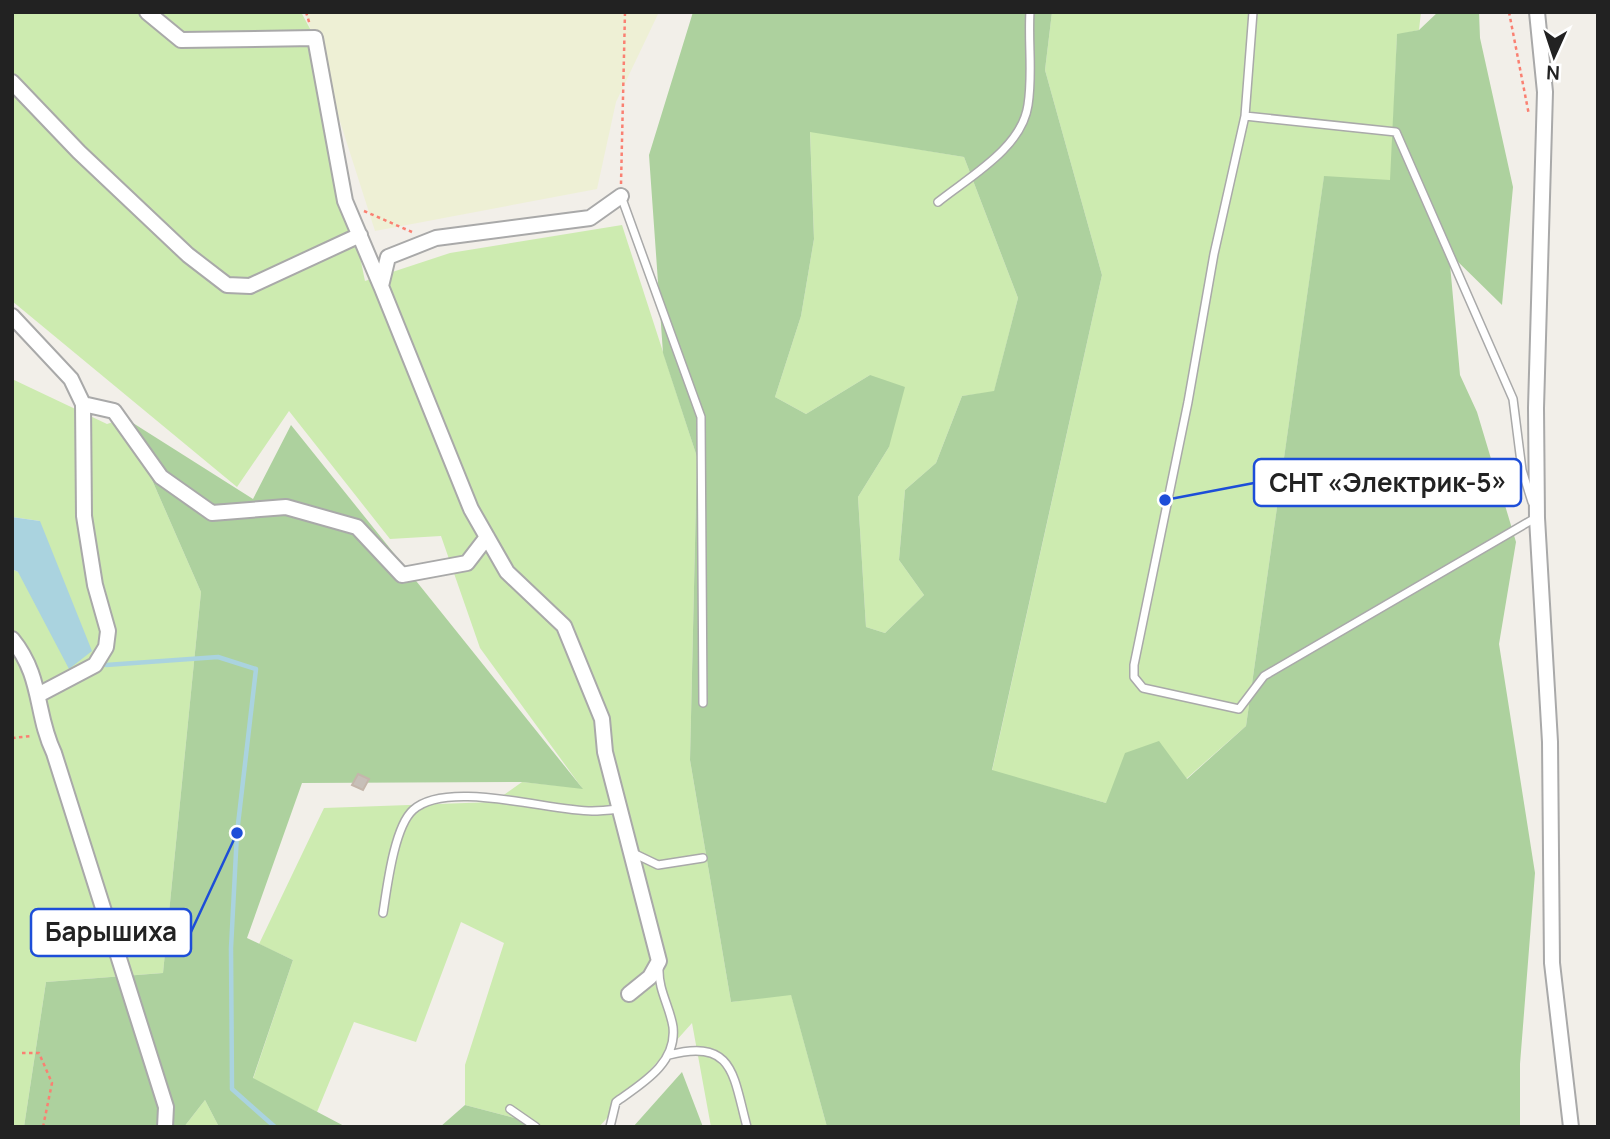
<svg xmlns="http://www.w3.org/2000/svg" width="1610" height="1139" font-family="Manrope,sans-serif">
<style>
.farmland{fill:#eef0d5}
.grass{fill:#cdebb0}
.forest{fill:#add19e;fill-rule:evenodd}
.water{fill:#aad3df}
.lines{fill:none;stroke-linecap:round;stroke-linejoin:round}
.stream{stroke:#aad3df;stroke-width:4.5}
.building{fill:#c7bfb8;stroke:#c4b6ab;stroke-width:2}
.lane-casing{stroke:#a9a9a9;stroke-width:10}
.street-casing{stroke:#a9a9a9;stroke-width:18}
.path{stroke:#fa8072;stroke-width:2.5;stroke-dasharray:3.5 3.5;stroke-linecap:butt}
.lane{stroke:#fff;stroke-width:7}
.street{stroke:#fff;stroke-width:14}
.leader{fill:none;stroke:#1d4ed8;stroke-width:2.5}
.callout-dot{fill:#1d4ed8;stroke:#fff;stroke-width:2.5}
.callout{fill:#fff;stroke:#1d4ed8;stroke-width:2.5}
.callout-label{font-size:26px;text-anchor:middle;font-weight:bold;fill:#222}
</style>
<rect width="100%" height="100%" fill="#f2efe9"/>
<path class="farmland" d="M305 12H659L616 102 597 189 375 231Z"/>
<path class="grass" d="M12 12H301L315 38 365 281 450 253 622 225 697 457 690 760 731 1002 791 994 827 1127H711L692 1023 599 1127H533L526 1121 465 1105V1065L504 943 461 922 416 1042 354 1022 317 1112 253 1079 293 960 259 944 324 808 494 802 522 782 582 788 480 648 441 536 390 539 289 411 237 487 12 301Z
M1052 12H1421L1419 30 1397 35 1391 181 1324 177 1246 726 1186 779 1106 803 992 771 1102 275 1045 70Z
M810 131 964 157 1018 298 994 392 962 396 936 463 905 490 899 560 924 595 885 633 866 627 858 497 889 447 870 375 806 414 775 397 801 316 814 239Z
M12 379 107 424 125 418 201 592 163 973 46 982 24 1127H12V569L18 572 40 521 12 517Z
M205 1100 219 1127H184Z"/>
<path class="forest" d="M693 12H1052L1045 70 1102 275 992 770 1106 803 1125 753 1159 741 1187 779 1246 726 1324 176 1390 180 1397 34 1419 30 1438 12H1479L1480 38 1513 187 1502 305 1449 253 1460 375 1477 412 1516 542 1499 644 1535 873 1520 1064V1127H827L791 995 731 1002 690 760 697 457 663 353 649 155ZM810 132 964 157 1018 298 994 391 962 396 936 463 905 490 899 560 924 595 885 633 866 627 858 497 889 447 905 387 870 375 806 414 775 397 801 316 814 239Z
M125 418 253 499 291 425 583 789 522 782 302 783 247 938 293 960 253 1078 346 1127H219L205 1100 184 1127H24L46 982 163 973 201 592Z
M682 1072 703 1127H633Z
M465 1105 526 1121 533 1127H440Z"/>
<path class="water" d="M12 517 40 521 92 651 69 669 18 572 12 569Z"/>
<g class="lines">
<path class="stream" d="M106 665 218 657 256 669 237 833 231 948 232 1089 275 1127"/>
</g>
<path class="building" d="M358 774 369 779 363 790 352 785Z"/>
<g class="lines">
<g class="lane-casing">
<path id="lane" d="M1253 12 1245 116 1214 254 1188 402 1134 665V677L1143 688 1239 709 1264 676 1537 517
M1245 116 1396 132 1513 399 1522 470 1532 502
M621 196 701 417 703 703
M938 202C969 177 1022 148 1028 105 1033 74 1028 43 1030 12
M633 853 658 865 703 858
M383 913C387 888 394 827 413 810 447 779 549 811 592 811 601 811 610 810 619 809
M669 1055C734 1038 733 1075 747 1127
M510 1109 536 1127
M610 1127 616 1102C641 1084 677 1064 673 1027 670 1007 658 990 659 968"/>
</g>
<g class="street-casing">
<path id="street" d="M147 12 181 40 315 38 345 201 381 286
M1537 12 1545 92 1536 408 1537 518 1550 742 1552 963 1571 1127
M12 82 79 152 188 255 227 285 250 286 360 235
M621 196 590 218 436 238 388 257 381 286 471 509 507 572 564 626 602 719 605 752 659 961 650 977 629 994
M12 316 71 379 83 404 84 516 95 585 108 631 106 647 95 665 40 694
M83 404 114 411 161 477 212 513 286 507 357 527 402 575 467 563 487 537
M12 639C43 677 35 714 54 753L166 1107 165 1127"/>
</g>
<path class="path" d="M306 12 310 25
M1509 12 1529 115
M621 184 625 12
M364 211 412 232
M12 738 31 736
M22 1053H39L52 1083 43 1127"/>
<use href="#lane" class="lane"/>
<use href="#street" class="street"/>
</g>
<path class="leader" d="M1165 500L1254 483M237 833L191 932"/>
<g class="callout-dot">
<circle cx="1165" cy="500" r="7"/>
<circle cx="237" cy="833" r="7"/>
</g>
<g class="callout">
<rect x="1254" y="459" width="267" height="47" rx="7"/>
<rect x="31" y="909" width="160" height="47" rx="7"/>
</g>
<g class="callout-label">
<text x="1388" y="492">СНТ «Электрик-5»</text>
<text x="111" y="941">Барышиха</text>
</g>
<rect width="1610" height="1139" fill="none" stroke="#222222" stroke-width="28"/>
<g transform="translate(1554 56) rotate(183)" stroke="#ffffff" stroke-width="5" paint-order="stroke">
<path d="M0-5L12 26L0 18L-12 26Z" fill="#222222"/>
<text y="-10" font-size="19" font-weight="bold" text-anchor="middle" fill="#222222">N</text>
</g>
</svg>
